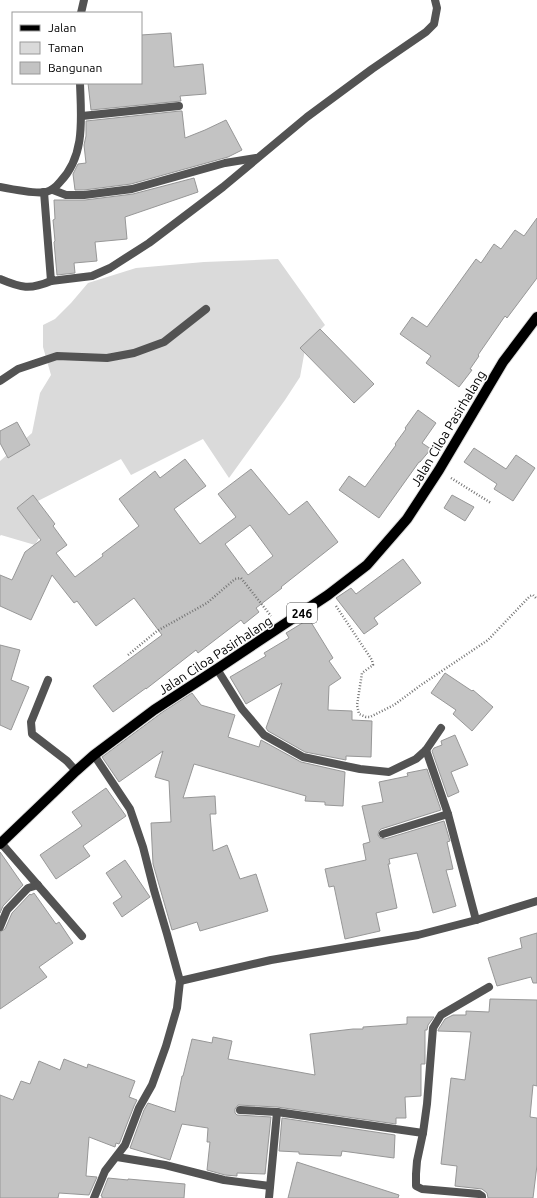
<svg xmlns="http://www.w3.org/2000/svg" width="537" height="1198" viewBox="0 0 537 1198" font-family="Ubuntu,sans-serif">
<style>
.green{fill:#dadada}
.building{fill:#c3c3c3;stroke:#979797;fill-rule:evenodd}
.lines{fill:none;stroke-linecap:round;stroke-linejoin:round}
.primary-casing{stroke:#dbdbdb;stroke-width:12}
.path{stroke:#757575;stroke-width:2.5;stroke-dasharray:1 2;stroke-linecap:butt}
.street{stroke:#535353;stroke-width:8}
.primary{stroke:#000;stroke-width:10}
.labels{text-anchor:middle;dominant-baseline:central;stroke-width:3;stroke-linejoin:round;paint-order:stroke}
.shield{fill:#fff;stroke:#4c4c4c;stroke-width:1}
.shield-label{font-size:12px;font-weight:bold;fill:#000}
.street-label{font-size:13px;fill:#000;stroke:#fff}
</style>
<rect width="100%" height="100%" fill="#fff"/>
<path class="green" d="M278,259L325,325L306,344L300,377L285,400L229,478L203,439L131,475L121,459L24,508L39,538L35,545L1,535L0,536V461L32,433L40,393L51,375L43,347V325L55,319L71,303L88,283L136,268L204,262Z"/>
<g class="building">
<path d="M171,33L174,67L203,64L206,94L180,96L181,101L91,110L88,83H141V35Z"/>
<path d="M180,111H182L185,138L205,130L226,120L242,150L228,157L131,184L84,190H75L73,174L78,164L86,163L84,145L86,136V121Z"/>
<path d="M194,178L198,192L125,217L127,239L95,242L97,261L74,263L75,273L57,275L54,242L55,241L53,220L55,219L54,200H85L133,194Z"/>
<path d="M537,218V278L507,318L505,316L478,355L479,356L470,369L472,370L459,387L426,363L431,356L400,334L412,317L427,327L476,259L481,263L494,244L501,249L515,230L524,236Z"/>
<path d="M320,329L374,384L354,403L300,348Z"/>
<path d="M418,410L436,423L422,443L431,449L420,462H419L379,518L339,490L349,476L365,487L396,445L395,444L406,429L405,428Z"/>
<path d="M17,422L30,445L8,458L0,443V431Z"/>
<path d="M474,448L506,469L516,455L535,468L513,501L494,489L497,484L464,462Z"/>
<path d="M185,459L206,486L174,509L200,544L236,517L218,494L251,469L289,515L307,501L338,542L281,587L282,588L256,608L259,612L244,624L241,620L198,653L196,650L146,689V688L113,712L93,686L162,635L134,598L96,626L77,601L74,603L52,575L31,620L0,606V575L12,580L25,552L41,540L17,508L33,495L55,524L53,526L67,545L56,553L75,577L103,556L102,554L139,526L119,499L155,471L160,478ZM250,525L273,556L248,575L225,544Z"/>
<path d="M452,495L474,507L465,521L444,508Z"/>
<path d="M403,559L421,583L374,618L378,624L364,634L336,598L351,588L356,594Z"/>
<path d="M309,619L333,658L329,661L341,678L329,686L328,710L352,711V720L372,721L371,757L346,756V760L305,752L268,731L266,728L282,683L246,704L230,677L266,656L264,653L289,638L286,633Z"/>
<path d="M0,645L20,650L11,680L29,687L11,730L0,725Z"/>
<path d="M445,673L472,691L473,690L493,707L472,731L453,714L456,710L431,693Z"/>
<path d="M192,693L201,705L235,715L228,737L259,747L261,740L301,762L345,772L343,806L325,805V802L305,801L306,796L194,764L183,798L215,796L216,814H210L213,851L227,845L240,879L256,874L268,911L200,931L197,922L172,930L153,864L151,823L171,822L169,781L155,777L163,751L119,782L102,757L164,711Z"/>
<path d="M455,735L468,765L451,772L459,792L448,797L432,751L434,748L442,745L441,741Z"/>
<path d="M427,769L441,810L381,829L379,831L378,835L380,838L385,839L444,821L450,841L447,842L453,869L446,870L456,906L433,913L417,853L389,859L390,864H388L397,908L376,913L380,931L345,939L334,886L329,887L325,869L366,860L363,844L370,842L362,806L383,802L379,782L408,776L407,773Z"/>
<path d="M106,788L126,816L83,846L90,856L56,879L40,855L82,826L72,812Z"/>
<path d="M0,852L23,885L3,906L0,913Z"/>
<path d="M125,860L150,897L122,917L113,903L122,897L106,873Z"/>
<path d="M34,893L56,924L59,922L73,943L39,967L47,977L0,1009V932L5,929L12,913L30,894L31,895Z"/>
<path d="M537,933V983H533L531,977L497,986L488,958L522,948L520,938Z"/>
<path d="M490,999L537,1000V1086L533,1085L530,1117L537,1118V1165L533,1198H488L487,1193L482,1189L455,1186L457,1166L441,1164L451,1078L465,1080L471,1032L438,1031V1030L445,1019L453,1015H466V1011L489,1012Z"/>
<path d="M407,1017H434L428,1025L427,1030H425V1064H421V1096L405,1097L406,1118H396V1124L277,1107L238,1105L235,1109V1113L237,1115L271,1117L265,1174L237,1173V1176L225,1175L207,1170L210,1142H207L208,1128L182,1124L170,1160L130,1148L144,1110L148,1103L175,1112L182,1076H183L192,1039L212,1043L213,1037L232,1041L228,1059L315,1075L310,1034L353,1029H363V1027L407,1024Z"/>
<path d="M64,1059L87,1068L88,1064L135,1081L129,1097L137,1100L134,1106L120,1142L119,1144L116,1143L115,1147L89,1137L86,1176L97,1177L89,1195L59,1193L58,1198H0V1095L13,1100L21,1081L30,1084L39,1061L60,1070Z"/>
<path d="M282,1118L395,1135L394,1158L342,1151L341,1156L299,1154V1152L279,1151Z"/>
<path d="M297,1162L399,1195L398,1198H288Z"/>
<path d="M108,1178L128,1180V1179L185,1184L184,1198H102V1196H101Z"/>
</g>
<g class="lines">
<defs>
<path id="primary" d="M0,844L76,771L94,755L154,710L217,669L328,595L367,565L407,519L439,470L503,362L537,317"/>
</defs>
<use href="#primary" class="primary-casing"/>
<g class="path">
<path d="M451,478L491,503"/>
<path d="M336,606L372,660L373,665L362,673L357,705L359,714L366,717H370L394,705L421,685L488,640L530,596L533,595L537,599"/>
<path d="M128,655L157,631L207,603L235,579L241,578L271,616"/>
</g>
<g class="street">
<path d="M81,13L84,0"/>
<path d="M82,116L179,106"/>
<path d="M0,187C10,189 37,194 46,192C53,190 56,187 60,182C86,155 81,117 80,83"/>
<path d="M53,190L66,195H84L132,189L225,163L256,158"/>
<path d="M44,192L51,281L92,276L110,268L149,243L223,187L307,117L372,69L426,32L434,24L437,8L435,0"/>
<path d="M0,279C21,288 30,290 51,281"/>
<path d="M0,381L18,369L57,356L107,358L134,353L164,342L206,309"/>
<path d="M217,669L242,709L264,735L303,757L360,769L389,772L416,759L426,750L441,728"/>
<path d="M48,680L31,722L32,734L67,761L76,771"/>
<path d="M426,750L448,814L476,920"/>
<path d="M383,834L448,814"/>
<path d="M1,843L82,936"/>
<path d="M0,927L7,910L28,888L38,885"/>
<path d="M180,981L271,960L418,935L476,920L537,901"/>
<path d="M240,1110L277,1112L423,1133"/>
<path d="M117,1157L165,1165L224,1180L270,1186"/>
<path d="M94,1198L105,1171L125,1145L139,1108L152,1085L166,1046L177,1008L180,981L167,934L154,890L143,847L130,809L94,755"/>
<path d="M269,1198L277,1112"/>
<path d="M482,1198V1196L479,1194L422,1189L416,1186V1174L417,1161L423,1133L427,1104L433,1028L441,1015L489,987"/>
</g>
<use href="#primary" class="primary"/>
</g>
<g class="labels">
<rect class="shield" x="287" y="603" width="30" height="20" rx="3"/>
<g class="shield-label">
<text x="302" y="613">246</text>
</g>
<g class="street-label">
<text transform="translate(448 428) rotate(-59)">Jalan Ciloa Pasirhalang</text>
<text transform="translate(215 655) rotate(-33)">Jalan Ciloa Pasirhalang</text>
</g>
</g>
<rect x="12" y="12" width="130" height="72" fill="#ffffff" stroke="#999999"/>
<rect x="20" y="25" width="20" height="6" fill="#000000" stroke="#999999"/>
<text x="48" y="32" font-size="12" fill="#000000">Jalan</text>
<rect x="20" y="42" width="20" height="12" fill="#dadada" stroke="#999999"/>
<text x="48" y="52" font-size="12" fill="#000000">Taman</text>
<rect x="20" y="62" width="20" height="12" fill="#c3c3c3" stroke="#999999"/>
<text x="48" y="72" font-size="12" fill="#000000">Bangunan</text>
</svg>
